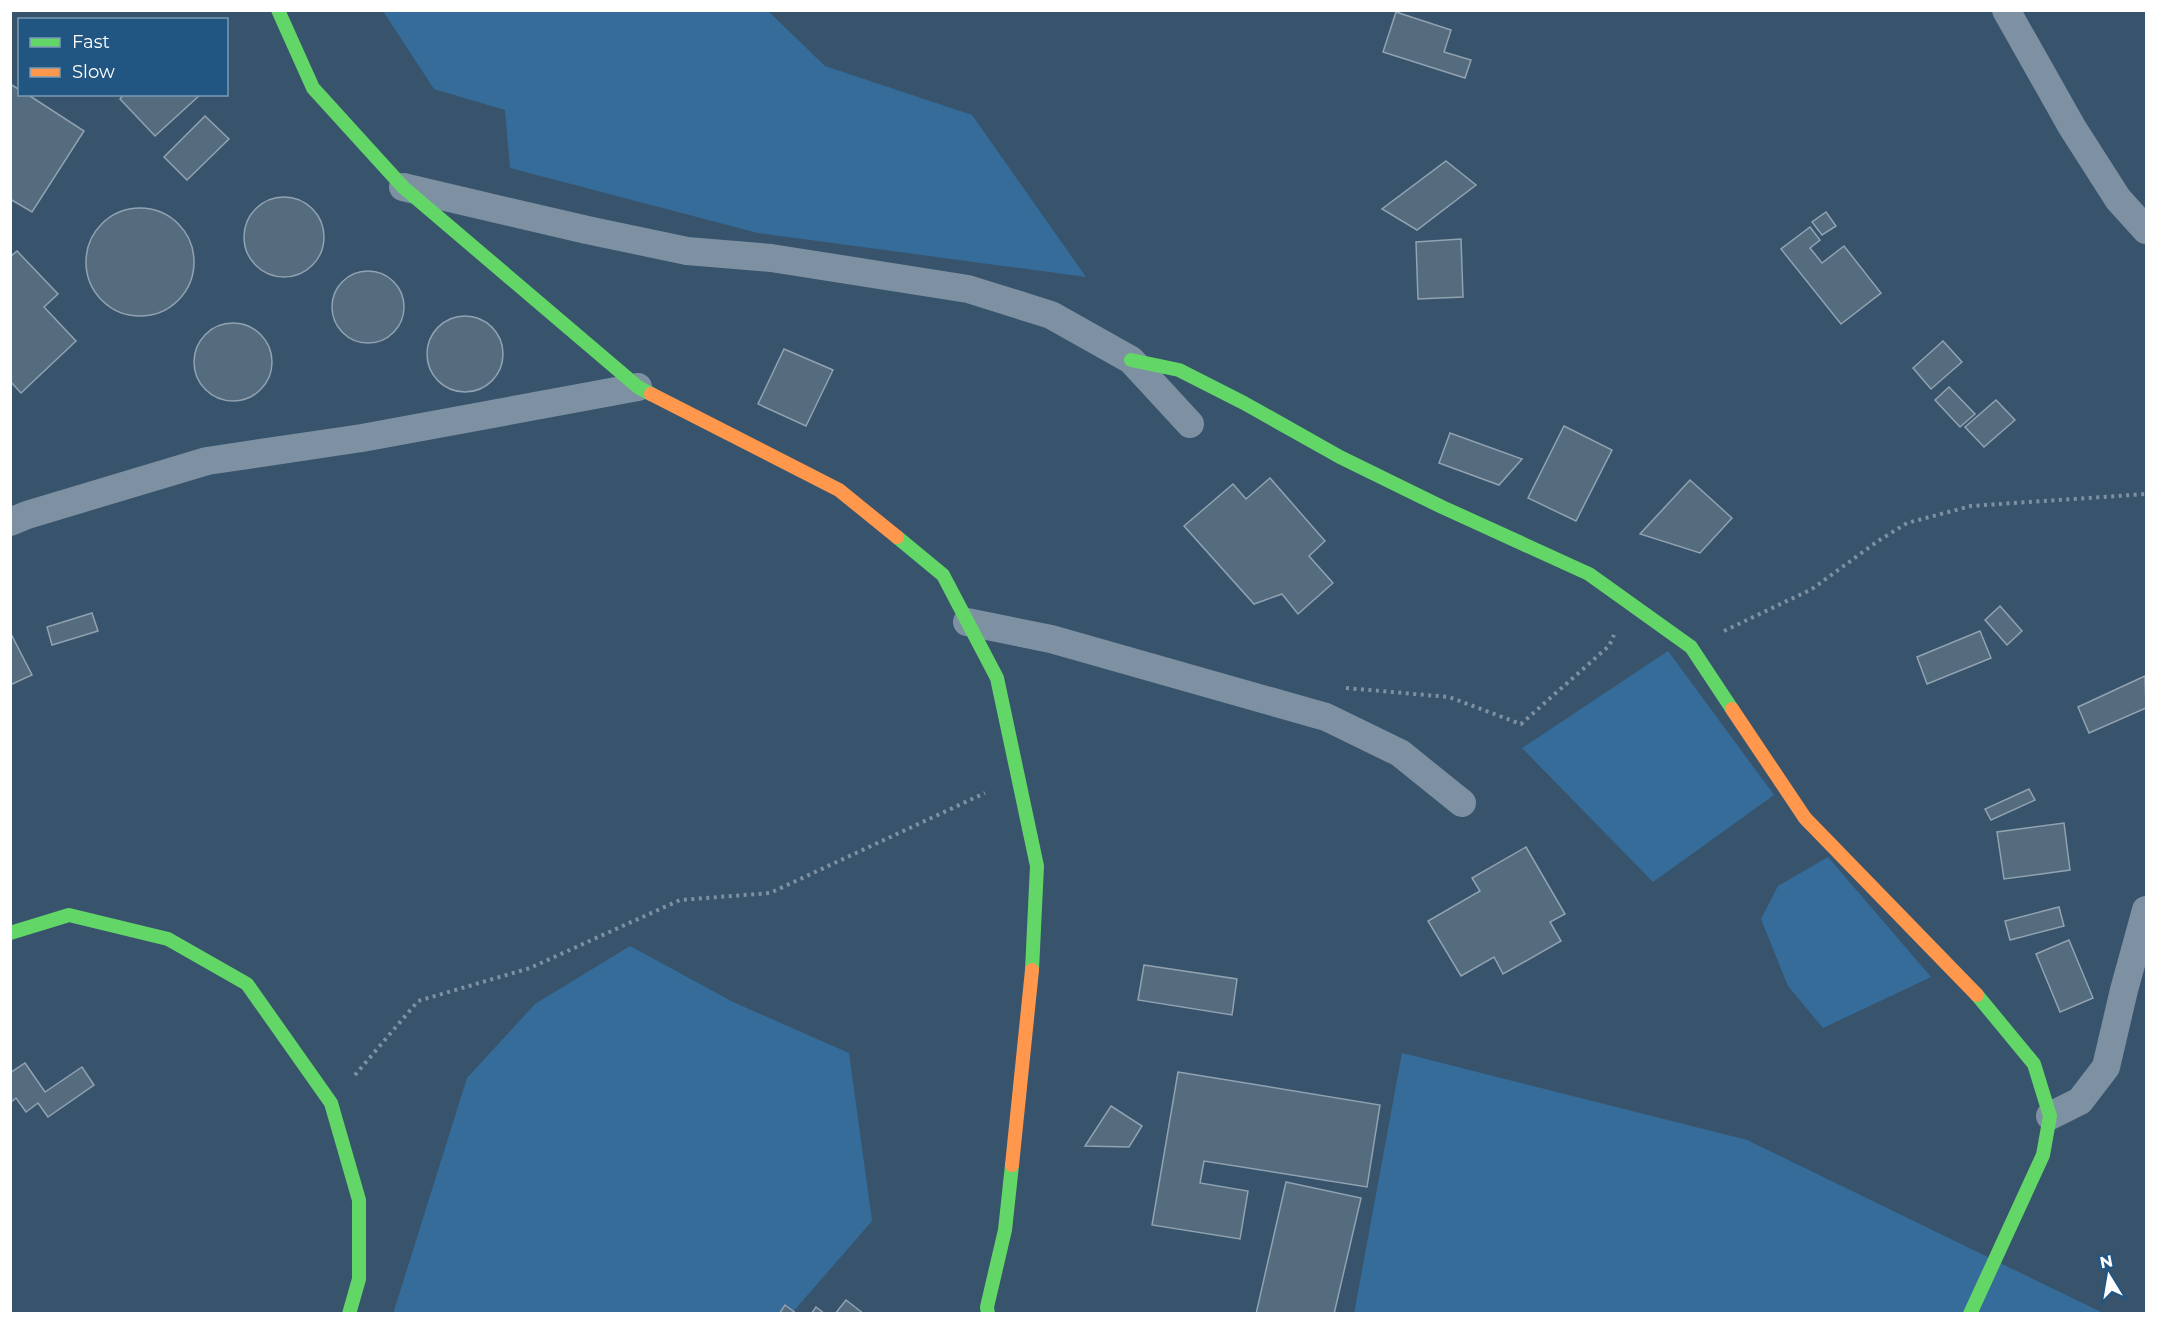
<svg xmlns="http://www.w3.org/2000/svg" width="2157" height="1324" viewBox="0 0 2157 1324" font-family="Montserrat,sans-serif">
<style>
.green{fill:#366c99}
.building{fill:#556c7f;stroke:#91a2b1;stroke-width:1.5}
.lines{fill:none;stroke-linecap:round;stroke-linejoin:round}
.path{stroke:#7e91a2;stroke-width:4;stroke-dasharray:3 4.5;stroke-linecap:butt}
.street{stroke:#7e91a2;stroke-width:28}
.fast{stroke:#63d668;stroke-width:14}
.slow{stroke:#ff974d;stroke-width:14}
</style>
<rect width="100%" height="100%" fill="#38546c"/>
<g class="green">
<path d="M383,11H768L825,66L972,115L1086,277L758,233L510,168L505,110L434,89Z"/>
<path d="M1668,651L1774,795L1653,882L1522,748Z"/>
<path d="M1828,857L1931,977L1823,1028L1788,986L1761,919L1778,886Z"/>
<path d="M630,946L733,1002L849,1053L872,1221L792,1313L393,1314L467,1078L535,1004Z"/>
<path d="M1402,1053L1747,1140L2103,1313L1354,1314Z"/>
</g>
<g class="building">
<path d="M1396,12L1451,30L1444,52L1471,60L1465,78L1383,52Z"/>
<path d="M10,84L20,90V94H27L84,131L32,212L10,199Z"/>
<path d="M124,94H201L155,136L120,99Z"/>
<path d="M205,116L229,139L187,180L164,157Z"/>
<path d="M1446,161L1476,185L1417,230L1382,209Z"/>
<circle cx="284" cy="237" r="40"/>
<circle cx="140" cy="262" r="54"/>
<path d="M1826,212L1836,226L1822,235L1812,222Z"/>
<path d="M1810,227L1820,240L1810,248L1822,263L1844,246L1881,293L1841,324L1781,249Z"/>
<path d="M1461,239L1463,297L1418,299L1416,242Z"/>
<path d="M17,251L58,294L44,307L76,341L21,393L10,381V257Z"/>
<circle cx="368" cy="307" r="36"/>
<circle cx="465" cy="354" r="38"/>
<circle cx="233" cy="362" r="39"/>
<path d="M1943,341L1962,362L1931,389L1913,368Z"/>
<path d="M784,349L833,370L806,426L758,404Z"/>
<path d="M1949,387L1975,414L1960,427L1935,400Z"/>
<path d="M1996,400L2015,420L1984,447L1965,427Z"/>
<path d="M1564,426L1612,450L1576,521L1528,498Z"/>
<path d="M1450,433L1522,459L1499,485L1439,463Z"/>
<path d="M1270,478L1325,541L1309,556L1333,583L1298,614L1282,594L1254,604L1184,526L1233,484L1246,499Z"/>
<path d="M1690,480L1732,518L1700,553L1640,534Z"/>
<path d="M2000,606L2022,631L2007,645L1985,620Z"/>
<path d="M92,613L98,631L52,645L47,627Z"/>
<path d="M1980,631L1991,658L1927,684L1917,657Z"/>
<path d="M10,632L32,675L10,685Z"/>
<path d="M2145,676L2146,708L2089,733L2078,707Z"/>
<path d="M2029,789L2035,800L1991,820L1985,809Z"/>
<path d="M2064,823L2070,870L2004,879L1997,832Z"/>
<path d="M1526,847L1565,914L1550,922L1561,941L1503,974L1494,957L1461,976L1428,921L1480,891L1472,878Z"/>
<path d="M2059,907L2064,926L2010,940L2005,921Z"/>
<path d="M2069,940L2093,998L2060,1012L2036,954Z"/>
<path d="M1144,965L1237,979L1232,1015L1138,1000Z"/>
<path d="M25,1063L45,1092L82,1067L94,1085L48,1117L38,1103L26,1112L16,1098L10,1103V1073Z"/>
<path d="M1178,1072L1380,1105L1367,1187L1204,1161L1200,1183L1248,1191L1240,1239L1152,1225Z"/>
<path d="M1111,1106L1142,1126L1129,1147L1085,1146Z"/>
<path d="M1286,1182L1361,1198L1334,1314H1256Z"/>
<path d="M846,1300L864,1314H835Z"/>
<path d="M785,1305L797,1314H779Z"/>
<path d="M816,1307L825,1314H811Z"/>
</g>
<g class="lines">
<g class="path">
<path d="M1724,631L1812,589L1878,541L1907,523L1971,506L2146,494"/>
<path d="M1346,688L1449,697L1521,724L1609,646L1614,635"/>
<path d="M355,1075L418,1001L530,968L680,900L770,893L985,793"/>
</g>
<g class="street">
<path d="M2006,10L2072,127L2118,199L2146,230"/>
<path d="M403,187L587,230L687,251L771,258L968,289L1051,315L1131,360L1190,424"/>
<path d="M10,522L27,515L207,461L362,438L638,387"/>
<path d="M967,622L1051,639L1326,717L1400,753L1462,803"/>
<path d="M2050,1116L2080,1101L2106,1067L2124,990L2146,910"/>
</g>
<g class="fast">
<path d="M278,10L313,88L403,187L638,387L651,394"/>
<path d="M1131,360L1179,370L1244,403L1340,457L1442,507L1589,574L1691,647L1732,709"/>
<path d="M897,537L943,575L997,678L1037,866L1032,970"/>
<path d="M10,933L69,915L168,939L247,984L331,1103L359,1200V1279L349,1314"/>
<path d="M988,1314L987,1307L1005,1230L1012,1165"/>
<path d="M1970,1314L2043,1155L2050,1116L2034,1064L1977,995"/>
</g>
<g class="slow">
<path d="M651,394L839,490L897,537"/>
<path d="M1732,709L1805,818L1977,995"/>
<path d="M1012,1165L1032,970"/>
</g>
</g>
<rect width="2157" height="1324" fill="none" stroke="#ffffff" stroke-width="24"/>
<rect x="18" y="18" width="210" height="78" fill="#225682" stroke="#7a9ab4" stroke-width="1.5"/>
<rect x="30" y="38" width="30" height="9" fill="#63d668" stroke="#7a9ab4" stroke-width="1.5"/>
<text x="72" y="48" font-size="18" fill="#ffffff">Fast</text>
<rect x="30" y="68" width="30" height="9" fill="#ff974d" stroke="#7a9ab4" stroke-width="1.5"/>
<text x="72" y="78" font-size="18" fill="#ffffff">Slow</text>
<g transform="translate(2109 1276) rotate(349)" stroke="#225682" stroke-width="4.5" paint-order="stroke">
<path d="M0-4.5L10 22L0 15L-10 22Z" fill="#ffffff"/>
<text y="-9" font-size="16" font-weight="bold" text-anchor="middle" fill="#ffffff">N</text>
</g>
</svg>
